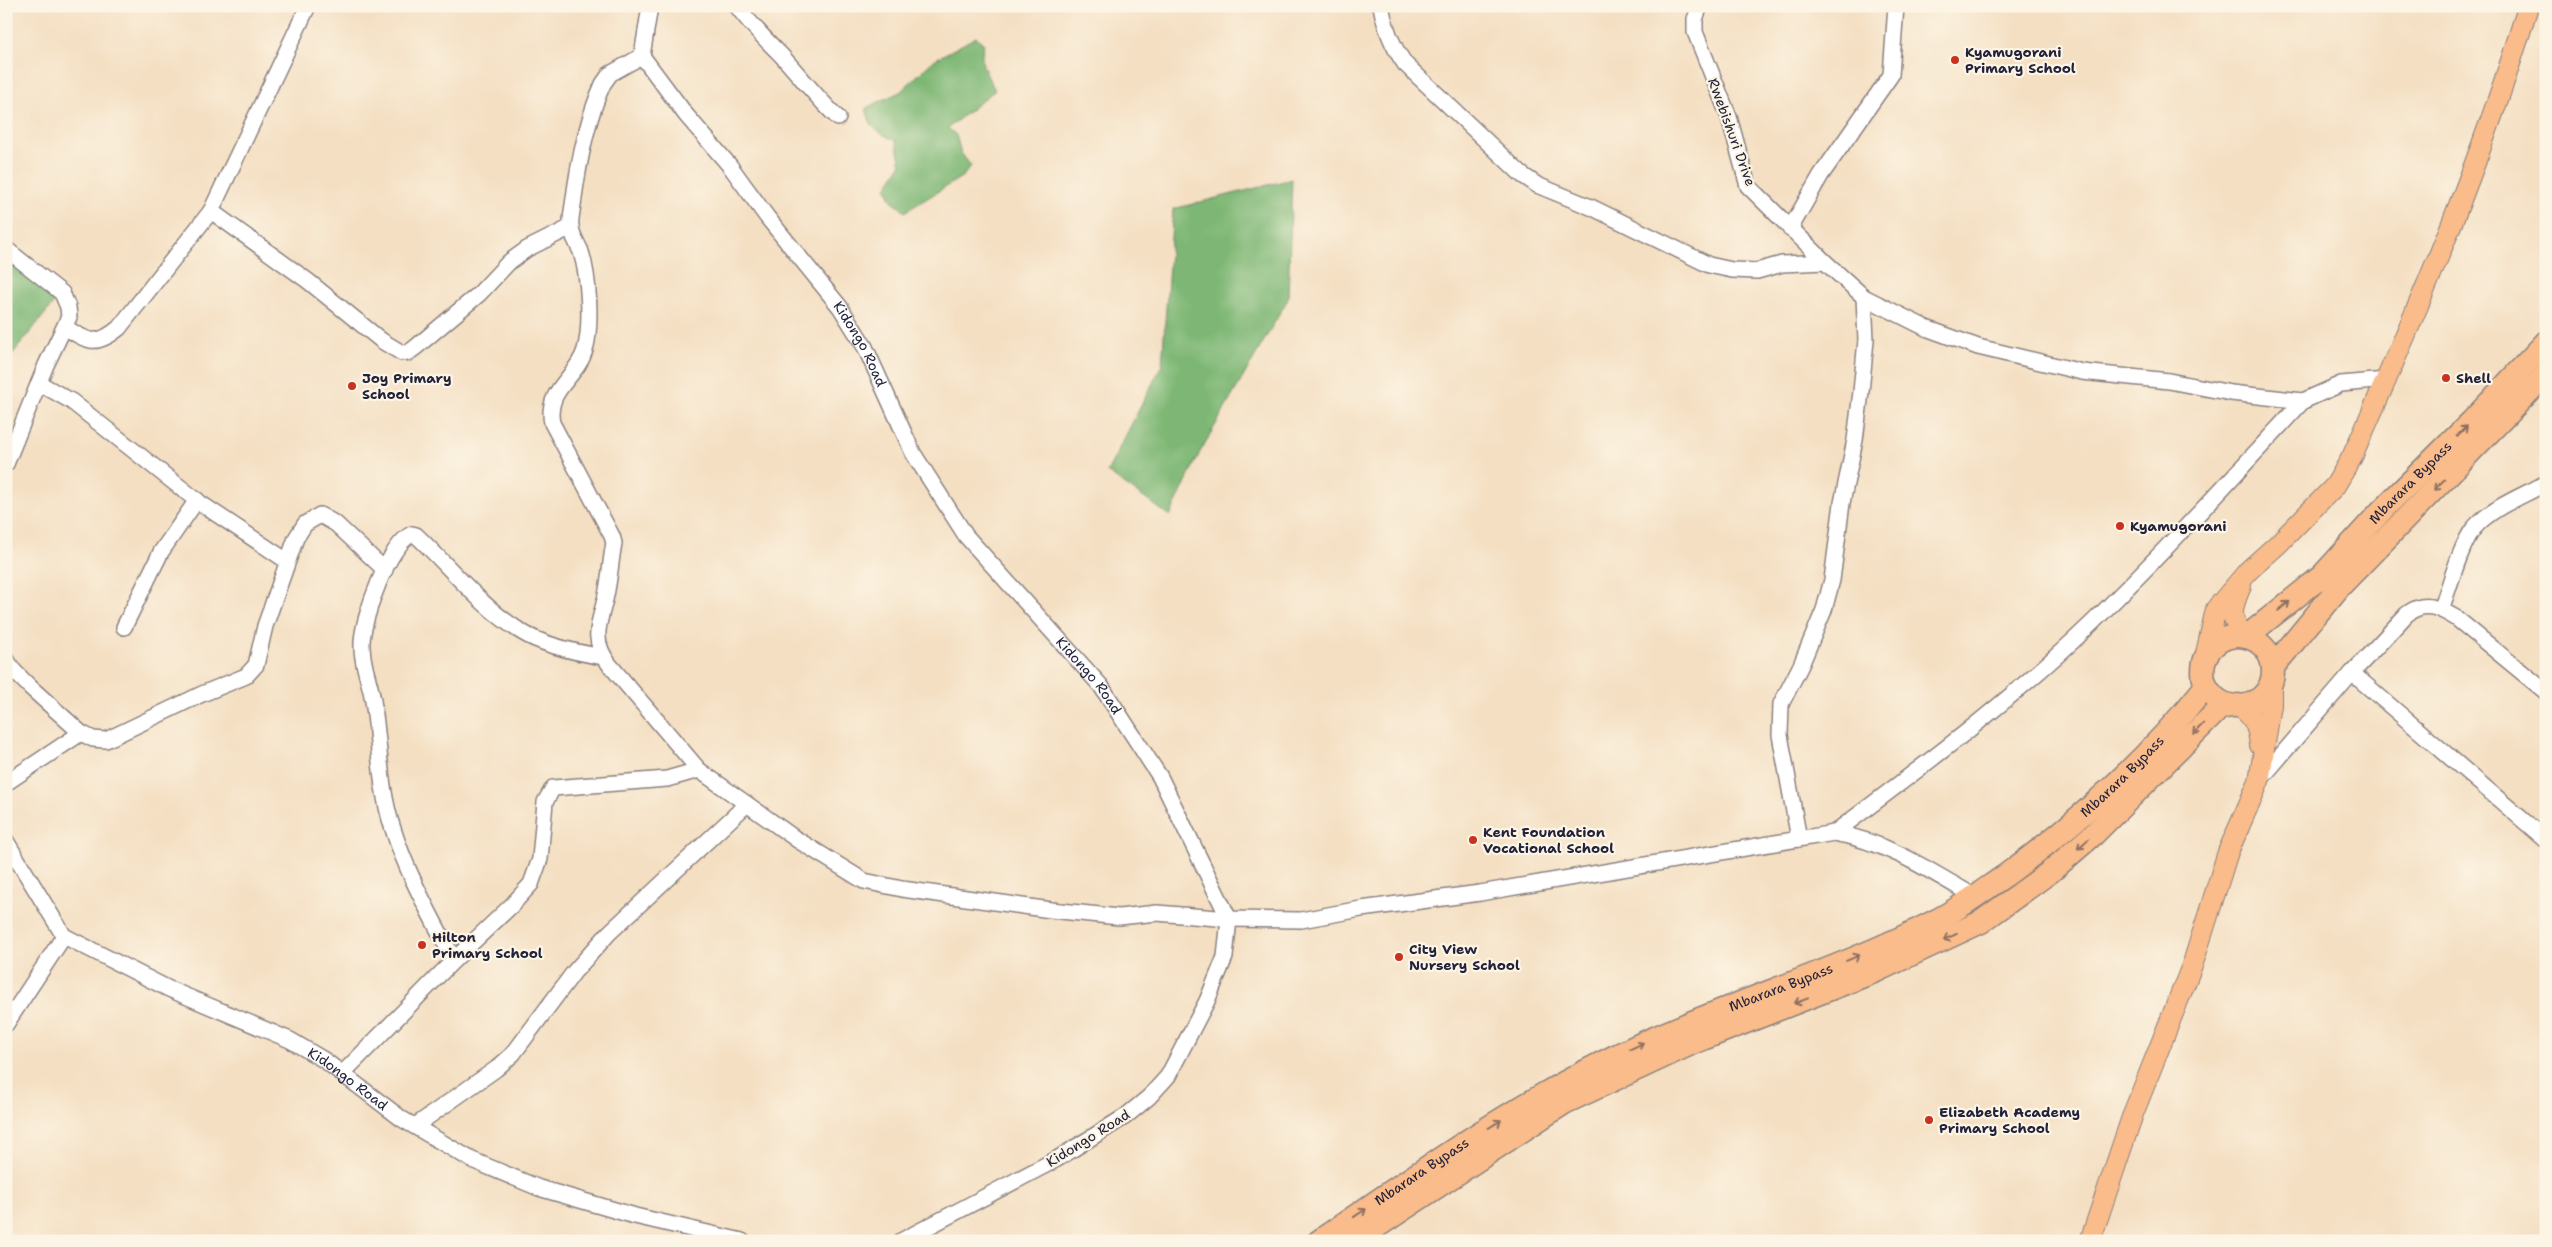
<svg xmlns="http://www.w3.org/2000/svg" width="2552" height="1247" viewBox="0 0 2552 1247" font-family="'Shantell Sans',sans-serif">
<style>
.forest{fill:#7eb774;stroke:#506c58}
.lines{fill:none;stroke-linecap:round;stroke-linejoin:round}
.minor-casing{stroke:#8b807e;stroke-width:18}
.major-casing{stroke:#8b807e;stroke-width:22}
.highway-casing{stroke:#8b807e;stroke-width:25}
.minor{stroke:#fff;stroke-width:15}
.major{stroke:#f9bc8a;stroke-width:20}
.highway{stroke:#f9bc8a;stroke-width:22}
.oneway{stroke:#8e6f62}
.poi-dot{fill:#c8321e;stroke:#fcf5e5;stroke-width:2}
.labels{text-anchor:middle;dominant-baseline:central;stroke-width:4.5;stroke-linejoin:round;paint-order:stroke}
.poi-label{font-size:14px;font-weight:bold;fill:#22223b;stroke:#fcf5e5;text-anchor:start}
.street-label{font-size:14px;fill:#22223b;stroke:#fcf5e5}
</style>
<rect width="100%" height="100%" fill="#fcf5e5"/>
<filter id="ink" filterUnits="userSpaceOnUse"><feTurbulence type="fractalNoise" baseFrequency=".02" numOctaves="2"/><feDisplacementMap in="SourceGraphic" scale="10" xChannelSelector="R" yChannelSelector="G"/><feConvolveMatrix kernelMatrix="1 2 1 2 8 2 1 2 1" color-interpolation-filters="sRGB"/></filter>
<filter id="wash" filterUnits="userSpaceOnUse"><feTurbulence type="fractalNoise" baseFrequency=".0096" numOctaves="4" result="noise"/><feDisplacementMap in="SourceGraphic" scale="20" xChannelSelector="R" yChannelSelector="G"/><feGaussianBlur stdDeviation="1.12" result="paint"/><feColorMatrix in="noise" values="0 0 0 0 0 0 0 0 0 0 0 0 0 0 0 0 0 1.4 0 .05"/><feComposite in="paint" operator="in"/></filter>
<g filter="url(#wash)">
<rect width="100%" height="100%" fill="#f4dfc2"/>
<g class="forest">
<path d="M976,37L984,44C978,64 986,72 995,90L948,128L956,135L961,153L971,166L963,176L905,212L893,202L886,188L901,165L896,141C876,131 871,130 866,108L900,92L934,60Z"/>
<path d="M1292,179L1288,299L1200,452L1170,516L1107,472L1162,365L1173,209Z"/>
<path d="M6,255L61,294L6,362Z"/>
</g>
</g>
<g filter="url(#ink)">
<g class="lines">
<defs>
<g id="minor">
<path d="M737,6C750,24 765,39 781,55C800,76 817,98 838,118"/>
<path d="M1381,6C1385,28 1392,46 1405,64L1521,174L1537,185L1593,208L1709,265L1732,270L1757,271L1782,264L1825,262L1864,297L1926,328L1978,347L2082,372L2169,381L2231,393L2303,401L2341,384L2386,380"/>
<path d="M1700,6L1695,19V32L1729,117L1748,186L1825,262"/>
<path d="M642,56L610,74L603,84C587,119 578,166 573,205C572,212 570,221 571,227C572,236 578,244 581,252C589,277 592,325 585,350C577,378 545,389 552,423L612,536L614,543C611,559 610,575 607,590C602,620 588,636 609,664L699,770L796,839L864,881L902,889L1051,910L1119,917L1157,913L1229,919L1301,920L1361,909L1480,893L1834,833C1885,841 1931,871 1975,897"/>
<path id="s1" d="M642,56L686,115L730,166L767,217L840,307L865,347L913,453L966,536L1101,686L1160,777L1229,919L1225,957L1207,1001L1168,1076L1149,1097L1126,1116L1057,1159L901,1241"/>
<path d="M642,56L650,6"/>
<path d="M211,211L308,281L382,341L402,353H408L416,347L479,294L509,262L527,249L571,227"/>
<path d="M1790,229L1821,175L1891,75L1896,6"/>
<path d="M6,249L62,293L68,307L69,317L46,365L6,464"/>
<path d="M65,327C88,342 96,347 119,328L211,211L308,6"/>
<path d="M39,383L71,401L200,503L287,561"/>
<path d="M2441,610C2449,588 2461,544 2474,528C2492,507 2523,496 2546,483"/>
<path d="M124,627L161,552L197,500"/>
<path d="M6,659L14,671L30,687L81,733L93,739L106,740L202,694L246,676L256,665L265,626L296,538L305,524L320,515L336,524L385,570"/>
<path d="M2352,673L2407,614C2425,600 2439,608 2456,618L2546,692"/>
<path d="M2259,781L2352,673L2546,840"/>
<path d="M6,783L81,733"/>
<path d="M1834,833C1922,767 2012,700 2092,623C2165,551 2234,476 2303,401"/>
<path d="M1799,839L1780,735L1781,704L1801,665L1824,610L1832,580L1842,503L1855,440L1861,392L1866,340L1864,297"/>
<path id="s2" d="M6,841L64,936L169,989L290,1040L324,1060L402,1119L472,1160L539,1188L635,1216L742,1241"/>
<path d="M454,960L511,906L531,884L540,859L545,802L553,788L667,779L699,770"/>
<path d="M6,1024L64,936"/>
<path d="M342,1074L454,960C432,918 407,874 393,829C379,788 380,743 373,701C370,681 361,663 362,642C363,617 389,544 412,534L416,535C450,567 480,606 520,631C542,645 579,653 604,657"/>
<path d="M415,1126L496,1069L513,1054L574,972L609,933L747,804"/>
</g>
<g id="major">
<path d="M2241,586C2231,609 2228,618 2246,637"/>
<path d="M2205,658L2216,609L2248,571L2278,544L2335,486L2352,457C2418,309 2482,161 2528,6"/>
<path d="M2238,705C2254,717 2258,726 2260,745"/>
<path d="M2090,1241L2133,1114L2193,963L2228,852L2259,781L2271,705V681"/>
</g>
<g id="highway">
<circle cx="2238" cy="671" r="35"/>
<path id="s3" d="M2246,637L2322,576L2383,509L2471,422L2546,342"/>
<path d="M2273,667L2340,586L2546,374"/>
<path id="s4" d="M1319,1241C1423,1170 1526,1096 1641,1044C1739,999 1844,969 1939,919C1963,906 1984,890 2006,875C2080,821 2149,757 2206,686"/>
<path d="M1355,1241L1564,1103L1695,1042L1876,971L1981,922L2050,872L2094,834L2220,708L2238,705"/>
</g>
</defs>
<use href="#minor" class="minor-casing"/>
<use href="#major" class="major-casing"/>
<use href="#highway" class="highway-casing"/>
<use href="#minor" class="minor"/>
<use href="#major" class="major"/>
<use href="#highway" class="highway"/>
</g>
<defs><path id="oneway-shaft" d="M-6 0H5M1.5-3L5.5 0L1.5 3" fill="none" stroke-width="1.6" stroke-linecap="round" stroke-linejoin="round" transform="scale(1.25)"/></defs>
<g class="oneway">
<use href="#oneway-shaft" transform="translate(2462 431) rotate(-45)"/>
<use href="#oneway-shaft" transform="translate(2439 485) rotate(134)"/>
<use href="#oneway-shaft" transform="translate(2284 606) rotate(-39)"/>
<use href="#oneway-shaft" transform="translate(2198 729) rotate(134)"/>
<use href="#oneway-shaft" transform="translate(2083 844) rotate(139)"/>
<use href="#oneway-shaft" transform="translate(1950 937) rotate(155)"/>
<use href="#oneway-shaft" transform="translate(1853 958) rotate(-23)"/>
<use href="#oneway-shaft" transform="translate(1801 1001) rotate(159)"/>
<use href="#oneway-shaft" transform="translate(1637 1046) rotate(-25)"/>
<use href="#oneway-shaft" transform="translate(1495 1124) rotate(-32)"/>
<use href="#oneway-shaft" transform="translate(1360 1213) rotate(-34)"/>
</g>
</g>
<g class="poi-dot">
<circle cx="1955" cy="60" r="5"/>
<circle cx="2446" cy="378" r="5"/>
<circle cx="352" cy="386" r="5"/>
<circle cx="2120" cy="526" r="5"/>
<circle cx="1473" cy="840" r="5"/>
<circle cx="422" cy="945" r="5"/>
<circle cx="1399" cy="957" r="5"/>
<circle cx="1929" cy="1120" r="5"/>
</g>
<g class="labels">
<g class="poi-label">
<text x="1965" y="52">Kyamugorani<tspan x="1965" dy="16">Primary School</tspan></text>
<text x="362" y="378">Joy Primary<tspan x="362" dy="16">School</tspan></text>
<text x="2456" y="378">Shell</text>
<text x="2130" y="526">Kyamugorani</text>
<text x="1483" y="832">Kent Foundation<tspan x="1483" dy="16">Vocational School</tspan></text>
<text x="432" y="937">Hilton<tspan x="432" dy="16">Primary School</tspan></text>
<text x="1409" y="949">City View<tspan x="1409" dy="16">Nursery School</tspan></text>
<text x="1939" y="1112">Elizabeth Academy<tspan x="1939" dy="16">Primary School</tspan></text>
</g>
<g class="street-label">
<text transform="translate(1732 132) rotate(70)">Rwebishuri Drive</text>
<text stroke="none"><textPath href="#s1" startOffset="362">Kidongo Road</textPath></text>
<text stroke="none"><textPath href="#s3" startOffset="226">Mbarara Bypass</textPath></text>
<text stroke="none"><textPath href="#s1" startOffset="768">Kidongo Road</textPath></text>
<text stroke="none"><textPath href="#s4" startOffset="934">Mbarara Bypass</textPath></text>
<text stroke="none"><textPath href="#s4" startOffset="529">Mbarara Bypass</textPath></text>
<text stroke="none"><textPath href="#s2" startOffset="430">Kidongo Road</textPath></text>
<text transform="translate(1088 1138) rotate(-32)">Kidongo Road</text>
<text stroke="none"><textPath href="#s4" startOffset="124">Mbarara Bypass</textPath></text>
</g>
</g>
<rect width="2552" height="1247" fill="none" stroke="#fcf5e5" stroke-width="25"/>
</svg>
